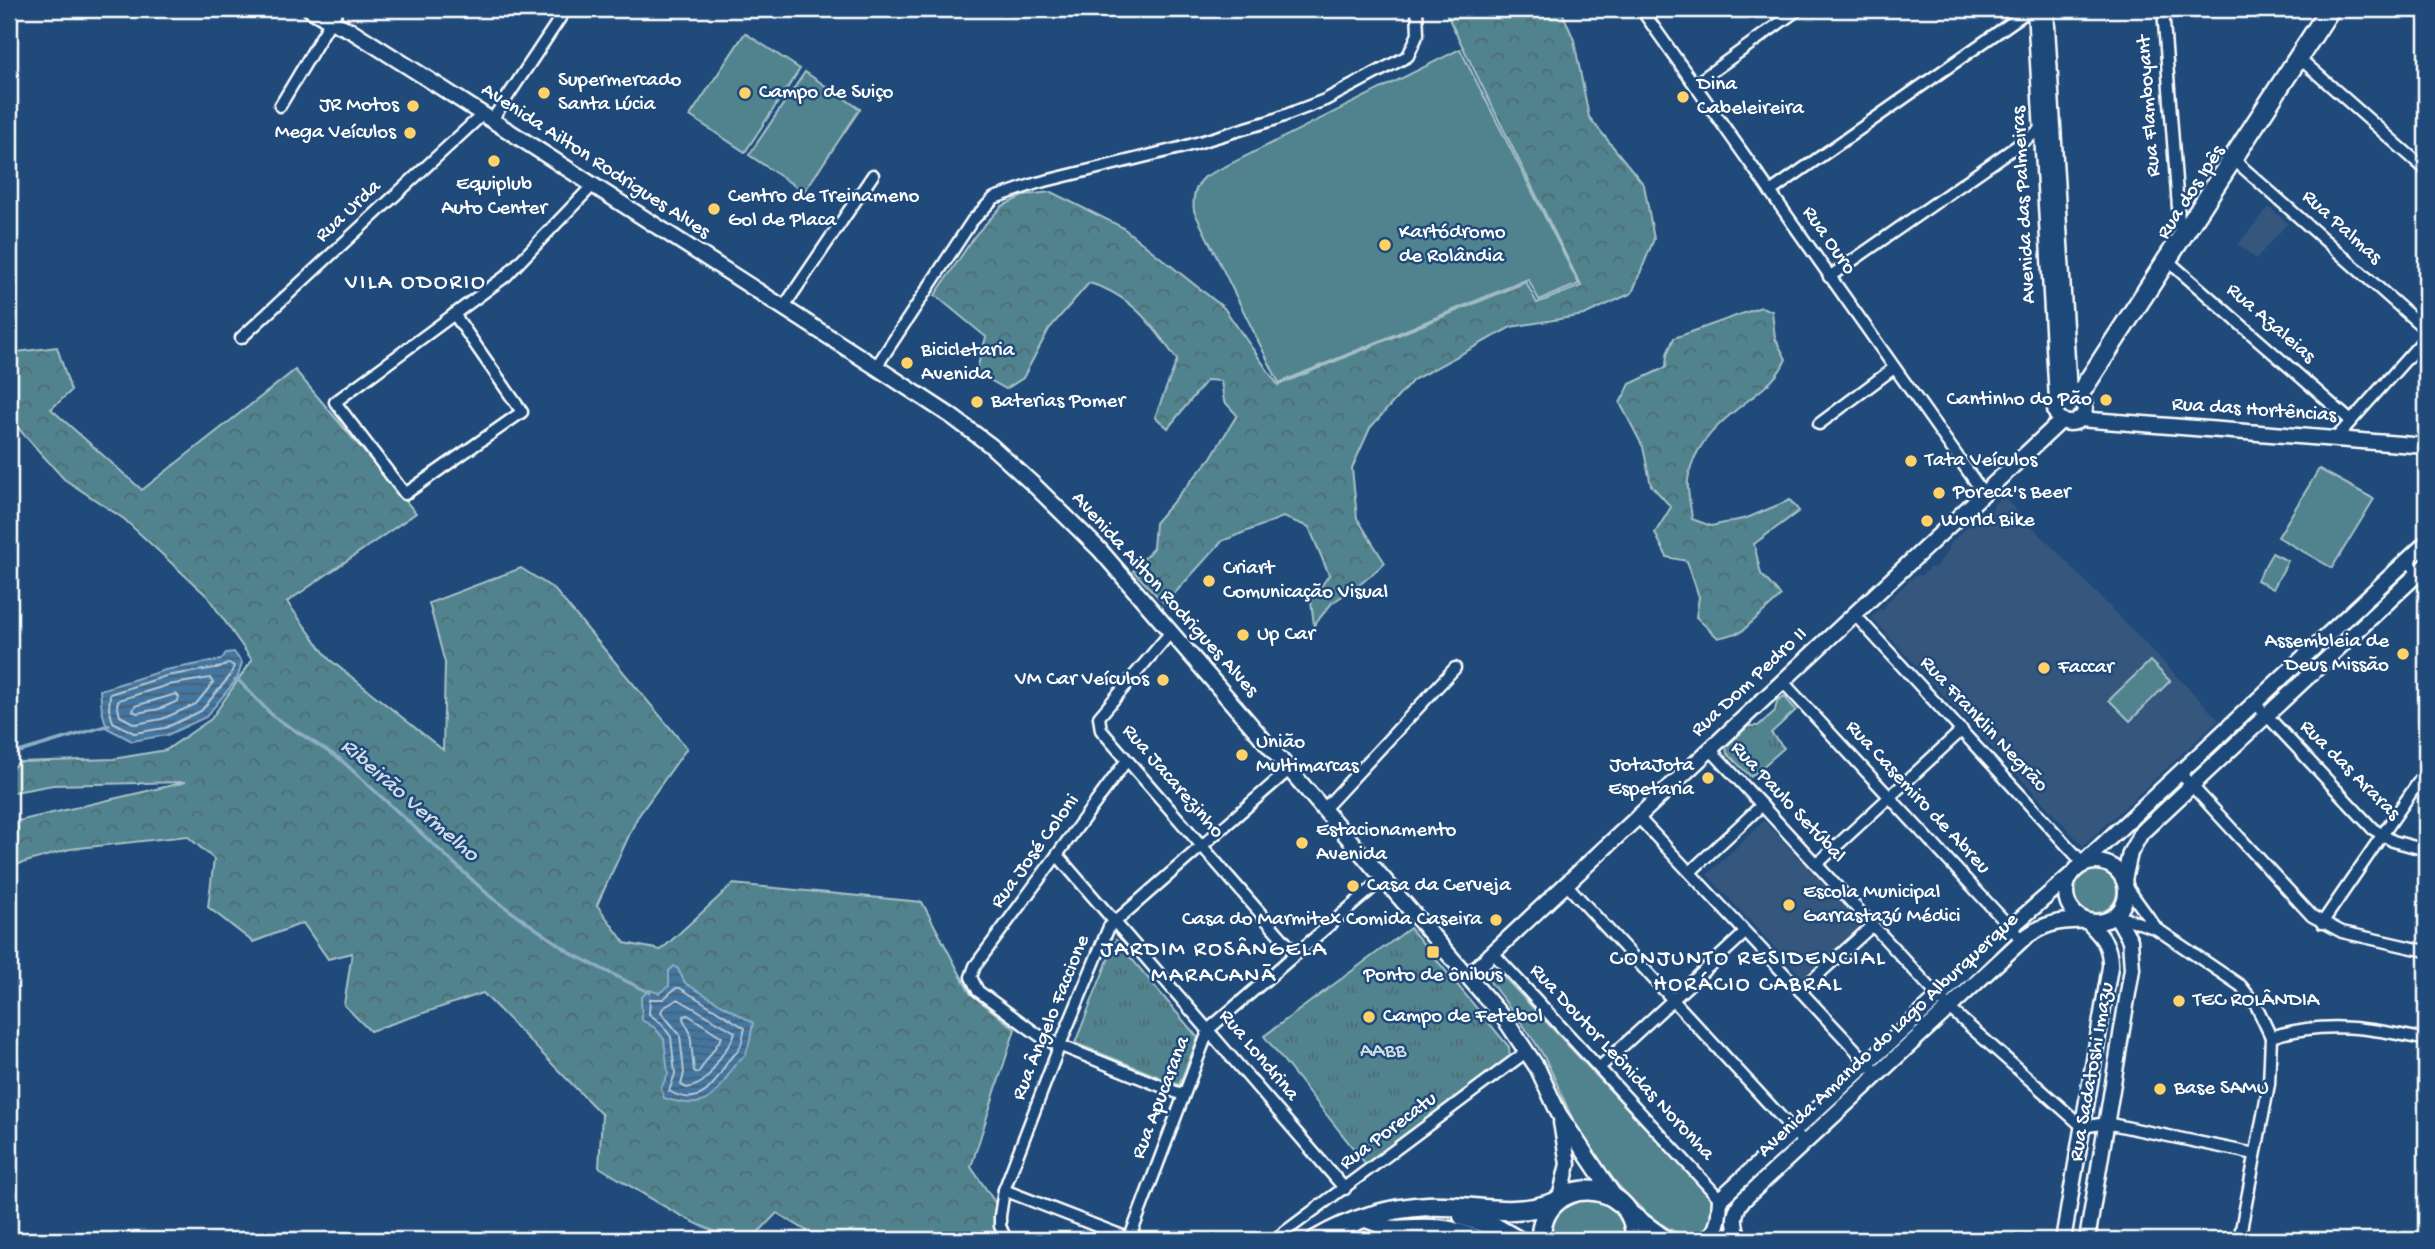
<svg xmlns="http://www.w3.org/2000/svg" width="2435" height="1249" viewBox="0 0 2435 1249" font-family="'Gochi Hand',sans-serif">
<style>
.built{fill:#34577d}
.grass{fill:#51838f;stroke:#a8c1c7;stroke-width:2}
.forest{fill:url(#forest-crowns);stroke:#a8c1c7;stroke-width:2}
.park{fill:url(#park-tufts);stroke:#a8c1c7;stroke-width:2}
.water{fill:url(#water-rules);stroke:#8eadc6;stroke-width:2}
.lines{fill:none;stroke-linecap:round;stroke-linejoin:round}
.shore{stroke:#b4c8d9;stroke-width:2}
.stream{stroke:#8eadc6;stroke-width:3.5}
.street-casing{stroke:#fff;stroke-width:15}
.secondary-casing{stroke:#fff;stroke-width:19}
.highway-casing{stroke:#fff;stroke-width:23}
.street{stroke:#1f4a7a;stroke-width:10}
.secondary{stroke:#1f4a7a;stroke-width:14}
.highway{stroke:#1f4a7a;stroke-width:18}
.poi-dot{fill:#ffd166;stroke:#1f4a7a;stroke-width:2.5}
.labels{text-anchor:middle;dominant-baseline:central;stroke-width:5;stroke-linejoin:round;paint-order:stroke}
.poi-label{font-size:21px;fill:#fff;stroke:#1f4a7a;text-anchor:start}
.street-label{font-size:21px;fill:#fff;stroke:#1f4a7a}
.park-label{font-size:21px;fill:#d4e0e3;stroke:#1f4a7a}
.neighbourhood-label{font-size:23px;letter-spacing:2px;fill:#fff;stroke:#1f4a7a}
.water-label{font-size:23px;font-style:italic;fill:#d0dde7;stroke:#1f4a7a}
</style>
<defs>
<pattern id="forest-crowns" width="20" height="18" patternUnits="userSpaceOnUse" patternTransform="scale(1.75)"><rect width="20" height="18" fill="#51838f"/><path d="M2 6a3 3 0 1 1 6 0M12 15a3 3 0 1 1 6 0" fill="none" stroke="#4f6a71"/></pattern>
<pattern id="park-tufts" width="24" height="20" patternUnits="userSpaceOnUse" patternTransform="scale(1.75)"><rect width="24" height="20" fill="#51838f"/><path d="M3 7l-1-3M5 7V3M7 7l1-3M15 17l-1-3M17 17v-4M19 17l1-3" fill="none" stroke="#4f6a71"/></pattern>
<pattern id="water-rules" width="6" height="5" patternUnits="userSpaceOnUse" patternTransform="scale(1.75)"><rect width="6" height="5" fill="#4376a0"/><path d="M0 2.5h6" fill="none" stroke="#485f72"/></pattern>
</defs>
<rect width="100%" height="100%" fill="#1f4a7a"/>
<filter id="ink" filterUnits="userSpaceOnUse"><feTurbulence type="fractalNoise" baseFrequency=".0143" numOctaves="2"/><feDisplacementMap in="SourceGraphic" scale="14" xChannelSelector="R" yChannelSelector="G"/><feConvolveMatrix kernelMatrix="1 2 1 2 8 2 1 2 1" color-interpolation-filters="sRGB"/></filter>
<g filter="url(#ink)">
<g class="built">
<path d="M2269,207L2288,223L2256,259L2238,244Z"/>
<path d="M2003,496L2219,720L2083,846L1871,617L1880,608L1882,610L1885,608L1888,601L1914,576L1922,575L1930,567L1934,568L1949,550L1950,543L1983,513L1987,514L1993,508V505Z"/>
<path d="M1764,821L1862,925L1804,979L1707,875Z"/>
</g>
<g class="grass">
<path d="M745,33L800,69L745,152L690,116Z"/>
<path d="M1460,49L1579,284L1539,300L1528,279L1279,383L1194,211C1192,197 1195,185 1206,176Z"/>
<path d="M805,72L860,109L804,192L749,155Z"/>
<path d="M2319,469L2374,499L2332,568L2278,537Z"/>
<path d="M2272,553L2288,561L2273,589L2257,580Z"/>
<path d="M2150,661L2170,681L2130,721L2109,700Z"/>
<circle cx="2095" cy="891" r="22"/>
<path d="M1495,970L1504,977L1712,1199C1714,1211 1713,1226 1702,1233C1665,1249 1598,1165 1582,1138C1567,1111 1558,1082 1543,1055C1528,1029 1508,1006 1490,982L1488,977L1490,972Z"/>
<path d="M1586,1197C1615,1204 1622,1211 1628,1240H1548C1552,1211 1559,1206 1586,1197Z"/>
</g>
<g class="forest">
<path d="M1444,9H1561L1574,40L1589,117L1644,185L1654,239L1632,293L1584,315L1511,327L1413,380L1370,428L1352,468L1357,518L1385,563L1363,582L1332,603L1314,625L1311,601L1329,575L1309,527L1283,517L1222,541L1165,604L1133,571L1153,548L1155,523L1210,459L1237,415L1224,401L1221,381L1207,380L1168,428L1155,417L1177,360C1153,326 1132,295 1089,283L1049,329L1023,378L1006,389L976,372L986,337L935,295L976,234L1002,206L1025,195L1051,192L1122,227L1224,308L1278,385L1526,282L1537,303L1581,286Z"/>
<path d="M1761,307L1772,311L1775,338L1786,359C1777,379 1767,385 1750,399C1722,420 1693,444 1688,480C1687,492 1691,507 1692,519L1711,526L1747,518L1790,500L1799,511L1754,544L1761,574L1781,596L1741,632L1718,638L1696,617L1699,597L1687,561L1667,557L1655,533L1671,507L1651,485L1643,447L1620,403L1630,384L1666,367L1667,354L1674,338Z"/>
<path d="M57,347L71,391L51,409L142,490L295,370L416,513L287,602L329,659L443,750L445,663L429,603L521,568L554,589L687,748L637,818L597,905L625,943L661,950L733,884L922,902L970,993L1015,1029L971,1167L1001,1211L1013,1240H822L777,1213L751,1240C710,1240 637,1189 599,1167L602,1115L483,993L370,1031L344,1005L352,953L328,959L303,923L253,942L208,907L214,859L187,836L70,849L9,867V823L186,782L53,785L9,793V771L19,762L113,759L166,750L211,719L252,660L207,596L124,519L64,479L9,418V353Z"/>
</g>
<g class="park">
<path d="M1784,696L1796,710L1771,733L1784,748L1751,777L1727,753L1726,747L1748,726H1758L1775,711L1777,701Z"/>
<path d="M1410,928L1509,1047L1510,1057L1503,1064L1369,1168L1264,1036Z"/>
<path d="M1116,940L1198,1038L1179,1085L1075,1043Z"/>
</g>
<g class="water">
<path d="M234,652L242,663L237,679L206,717L167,735L132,741L107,728L102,711L100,690L165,670L221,660L226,653Z"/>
<path d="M674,966L678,969L685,983L753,1023C751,1032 750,1047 745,1055C742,1059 737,1061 734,1066C713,1100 706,1111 664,1098L661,1088L668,1074L664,1039L655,1028L642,1020L641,998L649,990L659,993L669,986V971Z"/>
</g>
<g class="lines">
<g class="shore">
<path d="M229,663L234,666L230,676L201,711L165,728L134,733L113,722L109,709L110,694L166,676L222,667Z"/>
<path d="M210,678L213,683L196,704L162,719L135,724L120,716L117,704L119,700L168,685Z"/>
<path d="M176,694L179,697L178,701L159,709L137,713L133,711L135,706Z"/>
<path d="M676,988H680L745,1028C743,1034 743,1043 739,1049C737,1054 731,1056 728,1061C714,1084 701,1110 669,1091L675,1074L671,1037L661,1023L649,1014L650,999H663Z"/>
<path d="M678,999L735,1032C732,1043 728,1046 722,1055C711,1071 708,1084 687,1088L681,1085L684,1073L680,1035L661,1012L663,1008Z"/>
<path d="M688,1015L722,1037L698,1073L694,1071L690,1032L683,1019L684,1016Z"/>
</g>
<g class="stream">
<path d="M235,680L237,679L274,717L340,759L492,898L574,955L650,993"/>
<path d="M9,755L109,725"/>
</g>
<defs>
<g id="street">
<path d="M1641,9L1984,494"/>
<path d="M2163,9L2180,234"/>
<path d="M2298,57L2426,170"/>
<path d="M1695,84L1799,9"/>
<path d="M280,106L338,9"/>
<path d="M492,120L566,9"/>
<path d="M2232,158L2426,330"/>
<path d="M1770,192L2031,9"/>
<path d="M2167,260L2351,421"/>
<path d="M1829,277L2044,127"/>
<path d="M783,308L873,175"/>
<path d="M454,314L522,412L405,494L335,402L506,276L593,185"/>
<path d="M241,338L483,114"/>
<path d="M876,367L972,221L994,198L1037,183L1180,148L1273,120L1325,100L1408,56L1418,34L1417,9"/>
<path d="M2075,394L2325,9"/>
<path d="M2081,399L2335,9"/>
<path d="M1819,424L1894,368"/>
<path d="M2336,438L2426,337"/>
<path d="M2408,561L2426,580"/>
<path d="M1855,615L2083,863"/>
<path d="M1171,632L1099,717L1101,730L1295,953"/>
<path d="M1783,682L2022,940"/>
<path d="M2255,703L2373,829L2393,841L2426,850"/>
<path d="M1710,749L1949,1008L2083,1127L2106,1123L2255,1154"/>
<path d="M1127,760L975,966L971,977L978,991L1044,1039L1183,1095"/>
<path d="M2180,773L2312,916L2342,932L2426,951"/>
<path d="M1324,809L1455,668"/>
<path d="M1637,816L1878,1074"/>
<path d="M1057,855L1345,1189"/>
<path d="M1817,864L1962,730"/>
<path d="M1690,872L1762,805"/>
<path d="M1566,884L1804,1142"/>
<path d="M2126,886L2157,929"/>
<path d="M2116,915L2157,929L2241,986L2256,1005L2271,1037L2269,1084L2239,1240"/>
<path d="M2322,923L2426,771"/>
<path d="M1493,953L1720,1199"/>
<path d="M1800,991L1873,925"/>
<path d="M2271,1037C2324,1020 2373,1028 2426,1040"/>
<path d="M1600,1067L1745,933"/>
<path d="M1004,1190L1133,1240"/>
<path d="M1006,1240L1000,1226V1216L1004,1190L1059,1047L1109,927L1290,769"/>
<path d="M1129,1240L1209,1029L1384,878"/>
<path d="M1274,1240L1526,1052"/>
</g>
<g id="secondary">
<path d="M310,9L330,21L352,31L420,74L876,367L951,416L990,445L1036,487L1100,550L1506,1021L1538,1069L1559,1114L1616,1199"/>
<path d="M2035,9L2057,400"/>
<path d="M2046,9L2069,393"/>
<circle cx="2070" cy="408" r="15"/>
<path d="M2079,419L2426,446"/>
<circle cx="2096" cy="892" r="30"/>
<path d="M2083,863L2426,543"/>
<path d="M2124,880L2130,853L2141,833L2426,566"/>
<path d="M1468,976L2062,420"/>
<path d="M1560,1198L1568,1164L1561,1122"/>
<path d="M1627,1210L1668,1240"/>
<path d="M1362,1218C1395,1234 1401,1225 1434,1227C1451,1227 1467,1234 1483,1240"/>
<path d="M1703,1240C1720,1234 1719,1214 1720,1199L1939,997L2010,928L2071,875"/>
<path d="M1740,1240C1734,1225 1732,1216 1741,1202L2022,940C2043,923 2060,920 2087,921C2101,935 2111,945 2110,967L2063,1240"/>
<path d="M2087,1240L2132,969L2130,940L2116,915"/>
</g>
<g id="highway">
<path d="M1463,1216L1491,1225L1517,1240"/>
<path d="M1316,1240C1350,1220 1388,1208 1428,1206C1473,1204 1510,1219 1556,1202"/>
<path d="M1541,1240C1539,1173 1637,1175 1635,1240"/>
</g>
</defs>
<use href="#street" class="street-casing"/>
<use href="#secondary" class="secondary-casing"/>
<use href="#highway" class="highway-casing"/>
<use href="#street" class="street"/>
<use href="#secondary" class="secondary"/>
<use href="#highway" class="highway"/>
</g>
</g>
<g class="poi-dot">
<circle cx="544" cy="93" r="7"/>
<circle cx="745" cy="93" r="7"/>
<circle cx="1683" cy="97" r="7"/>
<circle cx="413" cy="106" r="7"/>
<circle cx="410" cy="133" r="7"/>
<circle cx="494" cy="161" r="7"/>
<circle cx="714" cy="209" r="7"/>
<circle cx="1385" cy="245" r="7"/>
<circle cx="907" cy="363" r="7"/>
<circle cx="2106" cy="400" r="7"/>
<circle cx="977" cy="402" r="7"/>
<circle cx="1911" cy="461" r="7"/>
<circle cx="1939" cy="493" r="7"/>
<circle cx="1927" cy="521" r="7"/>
<circle cx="1209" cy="581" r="7"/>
<circle cx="1243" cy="635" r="7"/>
<circle cx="2403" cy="654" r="7"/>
<circle cx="2044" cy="668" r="7"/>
<circle cx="1163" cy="680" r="7"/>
<circle cx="1242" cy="755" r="7"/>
<circle cx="1708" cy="778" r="7"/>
<circle cx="1302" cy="843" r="7"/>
<circle cx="1353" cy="886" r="7"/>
<circle cx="1789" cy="905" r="7"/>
<circle cx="1496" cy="920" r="7"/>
<rect x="1426" y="945" width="14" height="14" rx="3.5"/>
<circle cx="2179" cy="1001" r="7"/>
<circle cx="1369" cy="1017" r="7"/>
<circle cx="2160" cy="1089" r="7"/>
</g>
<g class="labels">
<g class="poi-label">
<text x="558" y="81">Supermercado<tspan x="558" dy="24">Santa Lúcia</tspan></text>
<text x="1697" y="85">Dina<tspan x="1697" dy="24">Cabeleireira</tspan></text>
<text x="759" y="93">Campo de Suiço</text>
<text x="399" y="106" text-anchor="end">JR Motos</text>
<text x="396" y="133" text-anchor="end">Mega Veículos</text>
<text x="494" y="185" text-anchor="middle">Equiplub<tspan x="494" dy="24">Auto Center</tspan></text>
<text x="728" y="197">Centro de Treinameno<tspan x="728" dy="24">Gol de Placa</tspan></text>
<text x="1399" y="233">Kartódromo<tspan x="1399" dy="24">de Rolândia</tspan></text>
<text x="921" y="351">Bicicletaria<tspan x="921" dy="24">Avenida</tspan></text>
<text x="2092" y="400" text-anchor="end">Cantinho do Pão</text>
<text x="991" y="402">Baterias Pomer</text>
<text x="1925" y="461">Tata Veículos</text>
<text x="1953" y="493">Poreca's Beer</text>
<text x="1941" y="521">World Bike</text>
<text x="1223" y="569">Criart<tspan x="1223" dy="24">Comunicação Visual</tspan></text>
<text x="1257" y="635">Up Car</text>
<text x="2389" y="642" text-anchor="end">Assembleia de<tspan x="2389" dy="24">Deus Missão</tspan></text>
<text x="2058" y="668">Faccar</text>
<text x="1149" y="680" text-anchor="end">VM Car Veículos</text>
<text x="1256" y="743">União<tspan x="1256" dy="24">Multimarcas</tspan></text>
<text x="1694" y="766" text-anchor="end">JotaJota<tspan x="1694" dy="24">Espetaria</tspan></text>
<text x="1316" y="831">Estacionamento<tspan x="1316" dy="24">Avenida</tspan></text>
<text x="1367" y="886">Casa da Cerveja</text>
<text x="1803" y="893">Escola Municipal<tspan x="1803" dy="24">Garrastazú Médici</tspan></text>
<text x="1482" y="920" text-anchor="end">Casa do Marmitex Comida Caseira</text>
<text x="1433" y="976" text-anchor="middle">Ponto de ônibus</text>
<text x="2193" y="1001">TEC ROLÂNDIA</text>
<text x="1383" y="1017">Campo de Fetebol</text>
<text x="2174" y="1089">Base SAMU</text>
</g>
<g class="street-label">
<text transform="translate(2150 106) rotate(-94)">Rua Flamboyant</text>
<text transform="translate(595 162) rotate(33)">Avenida Ailton Rodrigues Alves</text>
<text transform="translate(2192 193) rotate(-57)">Rua dos Ipês</text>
<text transform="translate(2025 205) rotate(-93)">Avenida das Palmeiras</text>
<text transform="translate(349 212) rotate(-43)">Rua Urda</text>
<text transform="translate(2341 228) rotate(42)">Rua Palmas</text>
<text transform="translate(1828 241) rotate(55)">Rua Ouro</text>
<text transform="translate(2270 324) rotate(41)">Rua Azaleias</text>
<text transform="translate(2254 411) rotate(4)">Rua das Hortências</text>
<text transform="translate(1164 595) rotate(48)">Avenida Ailton Rodrigues Alves</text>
<text transform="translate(1750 683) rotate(-43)">Rua Dom Pedro II</text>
<text transform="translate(1983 725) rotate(47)">Rua Franklin Negrão</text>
<text transform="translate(2349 771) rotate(45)">Rua das Araras</text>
<text transform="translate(1172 782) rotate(49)">Rua Jacarezinho</text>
<text transform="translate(1917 798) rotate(47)">Rua Casemiro de Abreu</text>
<text transform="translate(1787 803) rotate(47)">Rua Paulo Setúbal</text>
<text transform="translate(1036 852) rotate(-54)">Rua José Coloni</text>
<text transform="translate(1052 1018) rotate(-68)">Rua Ângelo Faccione</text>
<text transform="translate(1889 1036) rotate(-43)">Avenida Amando do Lago Alburquerque</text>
<text transform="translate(1258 1056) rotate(50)">Rua Londrina</text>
<text transform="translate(1621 1063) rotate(47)">Rua Doutor Leônidas Noronha</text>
<text transform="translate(2093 1072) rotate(-80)">Rua Sadatoshi Imazu</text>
<text transform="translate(1162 1098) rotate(-69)">Rua Apucarana</text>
<text transform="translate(1389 1132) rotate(-37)">Rua Porecatu</text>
</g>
<g class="park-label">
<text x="1383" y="1052">AABB</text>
</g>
<g class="neighbourhood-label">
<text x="416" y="283">VILA ODORIO</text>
<text x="1214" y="950">JARDIM ROSÂNGELA<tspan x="1214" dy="26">MARACANÃ</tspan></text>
<text x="1748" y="959">CONJUNTO RESIDENCIAL<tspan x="1748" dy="26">HORÁCIO CABRAL</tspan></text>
</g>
<g class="water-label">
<text transform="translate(409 801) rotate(41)">Ribeirão Vermelho</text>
</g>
</g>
<rect width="2435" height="1249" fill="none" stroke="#1f4a7a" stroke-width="35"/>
<rect x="18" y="18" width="2400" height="1214" fill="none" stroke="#fff" stroke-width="2.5" filter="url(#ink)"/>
</svg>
